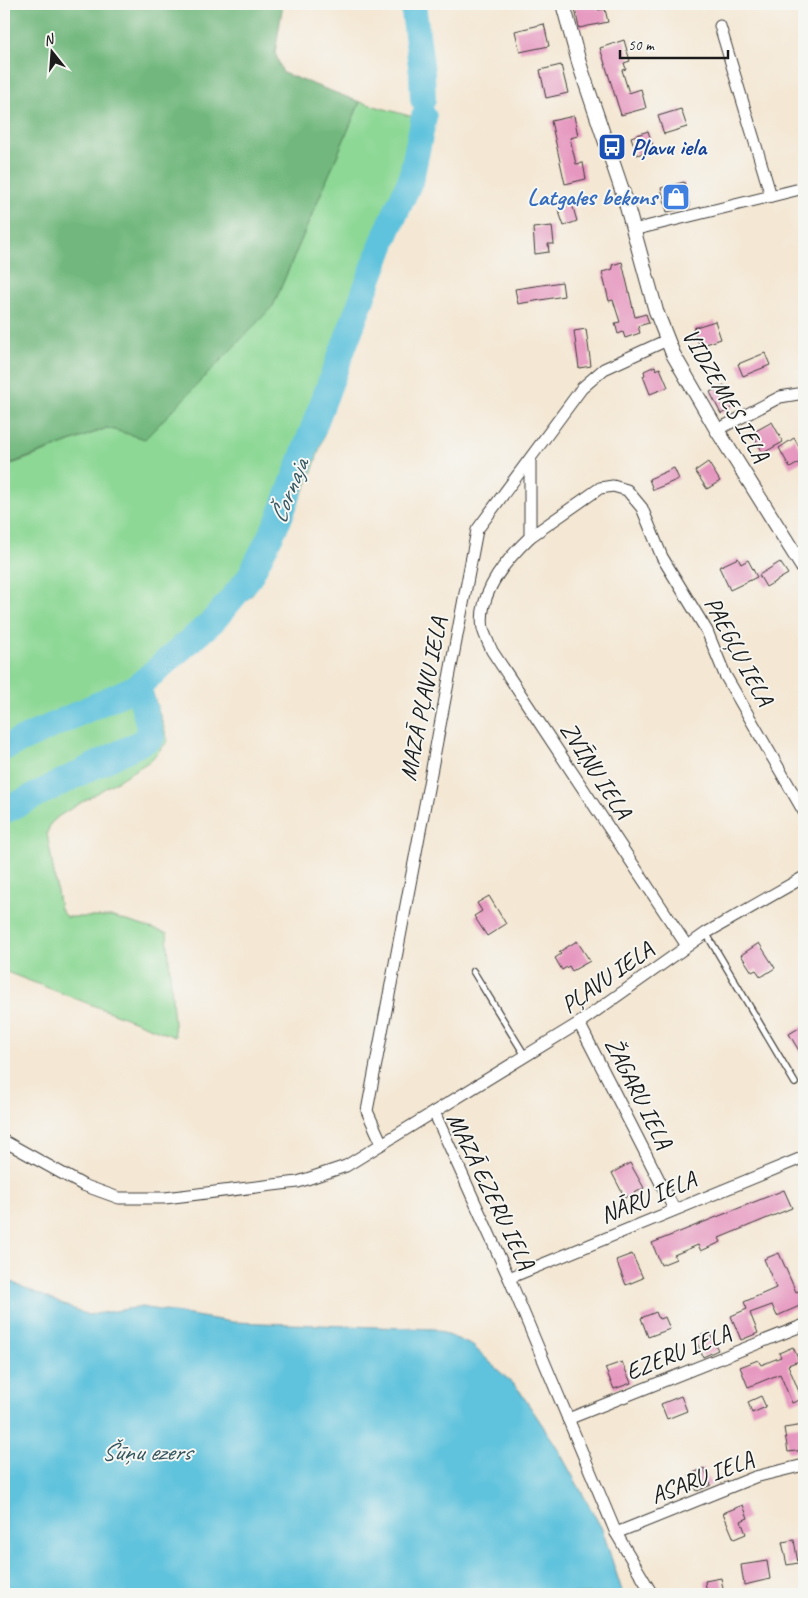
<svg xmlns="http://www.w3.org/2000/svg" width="808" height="1598" viewBox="0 0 808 1598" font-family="Caveat,sans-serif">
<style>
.green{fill:#8dd895;stroke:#547a58}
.forest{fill:#72b87e;stroke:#476a4d}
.water{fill:#60c3dd;stroke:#3e707c}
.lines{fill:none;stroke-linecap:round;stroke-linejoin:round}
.river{stroke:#60c3dd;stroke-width:26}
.building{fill:#e697bf}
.service-casing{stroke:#3c3a37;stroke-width:8}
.minor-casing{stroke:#3c3a37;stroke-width:13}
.tertiary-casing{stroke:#3c3a37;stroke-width:16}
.service{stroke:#fff;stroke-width:5.5}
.minor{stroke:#fff;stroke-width:11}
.tertiary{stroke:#fff;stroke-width:14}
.labels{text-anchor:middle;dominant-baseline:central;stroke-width:4;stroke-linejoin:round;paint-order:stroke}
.transit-label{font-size:24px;font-weight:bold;fill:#164399;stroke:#f6f6f2;text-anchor:start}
.shop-label{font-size:24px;font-weight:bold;fill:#366cbe;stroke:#f6f6f2;text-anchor:end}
.street-label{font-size:24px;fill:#1c1c1c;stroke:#f6f6f2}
.water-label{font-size:25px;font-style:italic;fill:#345660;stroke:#f6f6f2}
</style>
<rect width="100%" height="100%" fill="#f6f6f2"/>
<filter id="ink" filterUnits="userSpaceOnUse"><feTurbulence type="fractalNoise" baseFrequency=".02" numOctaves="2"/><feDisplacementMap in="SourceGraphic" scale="10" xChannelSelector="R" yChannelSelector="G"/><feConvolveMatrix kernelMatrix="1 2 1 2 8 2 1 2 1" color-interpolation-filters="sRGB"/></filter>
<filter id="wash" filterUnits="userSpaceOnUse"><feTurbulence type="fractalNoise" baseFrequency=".0096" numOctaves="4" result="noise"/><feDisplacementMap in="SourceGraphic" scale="20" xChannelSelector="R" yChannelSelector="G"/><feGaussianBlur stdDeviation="1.12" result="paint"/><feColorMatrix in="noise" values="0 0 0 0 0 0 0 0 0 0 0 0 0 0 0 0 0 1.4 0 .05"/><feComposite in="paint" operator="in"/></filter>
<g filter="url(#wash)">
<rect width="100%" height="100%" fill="#f4e7d3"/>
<path class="green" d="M360,102L431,122L423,178L359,328L310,478L252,595L152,690L168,741L150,761L59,816L51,823L47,833L60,909L66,917H113L167,933L175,1037L4,971V473L7,466L107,428L273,306Z"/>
<path class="forest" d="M4,4H283L275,53L283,73L360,102L273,306L145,439L107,428L7,465L4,473Z"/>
<path class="water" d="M4,1279L88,1315L141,1307L232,1322L435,1329L473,1346L519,1390L555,1444L602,1529L623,1594H4Z"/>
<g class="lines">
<g class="river">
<path d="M413,4L422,73L423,99"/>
<path d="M4,748L138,686L214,620L249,578L279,519L387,232L411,179L424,117"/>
<path d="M4,811L152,737L138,686"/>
</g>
</g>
<g id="blocks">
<g class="building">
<path d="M574,4H596L598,10L605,9L608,22L579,28Z"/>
<path d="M544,24L549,46L520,52L515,31Z"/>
<path d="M624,40L630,61L624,63L626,69L622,70L629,93L641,89L646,108L621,115L600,48Z"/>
<path d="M561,65L568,93L546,98L540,70Z"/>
<path d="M681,109L687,127L664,134L658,116Z"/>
<path d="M574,116L578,136L570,138L576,164L583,163L586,179L565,184L551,121Z"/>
<path d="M648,131L654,149L637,155L631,137Z"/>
<path d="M684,182L690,207L667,212L661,188Z"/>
<path d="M572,204L577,221L564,226L558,209Z"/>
<path d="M552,226L554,244H548L549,252L535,254L533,228Z"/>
<path d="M622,262L635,317L646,314L649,323L638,326L640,333L625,338L623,332L618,334L615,323L620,322L613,300L609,301L602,272L613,269L612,265Z"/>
<path d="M562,282L564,296L518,304L515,289Z"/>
<path d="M715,321L721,339L700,346L693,328Z"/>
<path d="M586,329L591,366L579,368L574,331Z"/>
<path d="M765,353L770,365L743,376L738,364Z"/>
<path d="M655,366L656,370L660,368L668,387L650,394L643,376L645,375L644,371Z"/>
<path d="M724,385L735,406L721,414L710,392Z"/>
<path d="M772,422L783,442L763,453L752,433Z"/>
<path d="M794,438L804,455V460L790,468L779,448Z"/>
<path d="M708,462L720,481L707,489L695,471Z"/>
<path d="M674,468L679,479L653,490L649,479Z"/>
<path d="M738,558L741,564L748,560L757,577L730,590L719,567Z"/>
<path d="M780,562L788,574L766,587L759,575Z"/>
<path d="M489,896L506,924L487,936L474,916L482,911L477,903Z"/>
<path d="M577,941L590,961L572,971L569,966L562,970L555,958L561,954L559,952Z"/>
<path d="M759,943L775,968L761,977L756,970L752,972L741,955Z"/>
<path d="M804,1025V1059L789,1034Z"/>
<path d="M630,1163L644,1188L625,1198L612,1173Z"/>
<path d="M784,1190L792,1208L719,1238L721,1242L701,1251L698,1245L674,1255L676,1259L661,1265L652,1243Z"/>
<path d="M779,1253L796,1292L804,1289V1304L777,1316L772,1305L750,1313L758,1333L741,1340L731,1316L747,1309L744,1302L776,1288L764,1259Z"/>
<path d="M632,1254L643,1278L626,1285L616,1260Z"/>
<path d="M656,1312L659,1319L665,1317L670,1329L648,1337L641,1318Z"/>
<path d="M709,1332L718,1350L703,1357L695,1338Z"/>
<path d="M793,1347L799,1361L788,1365L802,1399L792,1403L780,1374L748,1387L740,1367L758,1360L761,1365L781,1357L779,1353Z"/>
<path d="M622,1362L631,1383L614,1389L605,1368Z"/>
<path d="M681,1396L687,1411L667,1419L661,1404Z"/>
<path d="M761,1396L766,1407L752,1413L748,1402Z"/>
<path d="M804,1425V1450L788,1452L784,1428Z"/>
<path d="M704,1468L711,1485L697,1491L689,1475Z"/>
<path d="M743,1505L748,1518L741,1521L746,1534L734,1539L723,1513Z"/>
<path d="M794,1540L798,1563L787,1565L782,1542Z"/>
<path d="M767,1561L770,1579L744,1585L741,1565Z"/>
<path d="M721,1578L724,1594H707L705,1581Z"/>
</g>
</g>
</g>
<g filter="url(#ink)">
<use href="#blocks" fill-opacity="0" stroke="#3c3a37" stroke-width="1"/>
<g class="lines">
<defs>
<g id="service">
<path d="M706,933L795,1083"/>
<path d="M473,971L526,1057"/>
</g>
<g id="minor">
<path d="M720,26L771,196"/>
<path d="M633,230L804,188"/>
<path d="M717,430L780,397L804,393"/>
<path d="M530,460V537C507,559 477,594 483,629C485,636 489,644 492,651L687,946"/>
<path d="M530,537L600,488L613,486L627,490L642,508L662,557L707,631L725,675L804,812"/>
<path d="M579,1023L674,1209"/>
<path d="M434,1112L509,1278L616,1533L652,1594"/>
<path d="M4,1141L83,1185L119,1198H165L298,1182L346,1166L579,1023L706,933L804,877"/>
<path d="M382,1144L367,1111L477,530L582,388L604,369L667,340"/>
<path d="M509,1278L804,1157"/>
<path d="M568,1419L804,1325"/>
<path d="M616,1533L755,1477L804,1465"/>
</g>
<path id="tertiary" d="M563,4L580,66L624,196L656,311L673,354L717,430L804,569"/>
</defs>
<use href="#service" class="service-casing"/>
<use href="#minor" class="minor-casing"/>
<use href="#tertiary" class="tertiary-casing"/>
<use href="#service" class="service"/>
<use href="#minor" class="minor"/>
<use href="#tertiary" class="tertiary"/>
</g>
</g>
<defs>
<symbol id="bus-square" viewBox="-11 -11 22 22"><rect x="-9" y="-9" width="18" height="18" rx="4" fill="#1a4fb4" stroke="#f6f6f2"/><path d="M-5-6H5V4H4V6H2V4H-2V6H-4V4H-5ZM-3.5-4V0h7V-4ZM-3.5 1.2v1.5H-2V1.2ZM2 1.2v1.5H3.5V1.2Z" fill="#fff"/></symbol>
<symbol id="shop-square" viewBox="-11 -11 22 22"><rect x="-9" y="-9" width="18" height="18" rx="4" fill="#3f7fe0" stroke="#f6f6f2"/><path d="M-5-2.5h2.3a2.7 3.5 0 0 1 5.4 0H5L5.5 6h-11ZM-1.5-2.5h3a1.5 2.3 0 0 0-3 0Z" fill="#fff"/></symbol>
</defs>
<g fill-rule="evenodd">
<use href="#bus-square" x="596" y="131" width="32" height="32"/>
<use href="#shop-square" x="660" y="181" width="32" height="32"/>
</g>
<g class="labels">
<g class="transit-label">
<text x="631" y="147">Pļavu iela</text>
</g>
<g class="shop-label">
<text x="657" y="197">Latgales bekons</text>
</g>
<g class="street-label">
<text transform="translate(726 395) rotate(60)">VIDZEMES IELA</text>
<text transform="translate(739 651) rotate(62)">PAEGĻU IELA</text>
<text transform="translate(423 699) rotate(-79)">MAZĀ PĻAVU IELA</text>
<text transform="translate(596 770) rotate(57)">ZVĪŅU IELA</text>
<text transform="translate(607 977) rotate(-35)">PĻAVU IELA</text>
<text transform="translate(639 1093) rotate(63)">ŽAGARU IELA</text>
<text transform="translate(491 1191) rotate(64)">MAZĀ EZERU IELA</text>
<text transform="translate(648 1197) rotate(-22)">NĀRU IELA</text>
<text transform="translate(678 1352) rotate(-22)">EZERU IELA</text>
<text transform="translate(702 1477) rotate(-21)">ASARU IELA</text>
</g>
<g class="water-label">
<text transform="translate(289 491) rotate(-68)">Čornaja</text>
<text x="146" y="1452">Šūņu ezers</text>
</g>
</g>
<rect width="808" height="1598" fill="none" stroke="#f6f6f2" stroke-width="20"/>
<g transform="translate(52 52) rotate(343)" stroke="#f6f6f2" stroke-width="4" paint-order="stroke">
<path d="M0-4L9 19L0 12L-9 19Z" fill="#1c1c1c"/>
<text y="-8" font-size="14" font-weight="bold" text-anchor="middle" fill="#1c1c1c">N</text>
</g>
<path d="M620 50v8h108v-8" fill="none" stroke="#1c1c1c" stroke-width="2.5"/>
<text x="628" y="50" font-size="15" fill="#1c1c1c" stroke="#f6f6f2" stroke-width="4" paint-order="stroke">50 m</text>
</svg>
